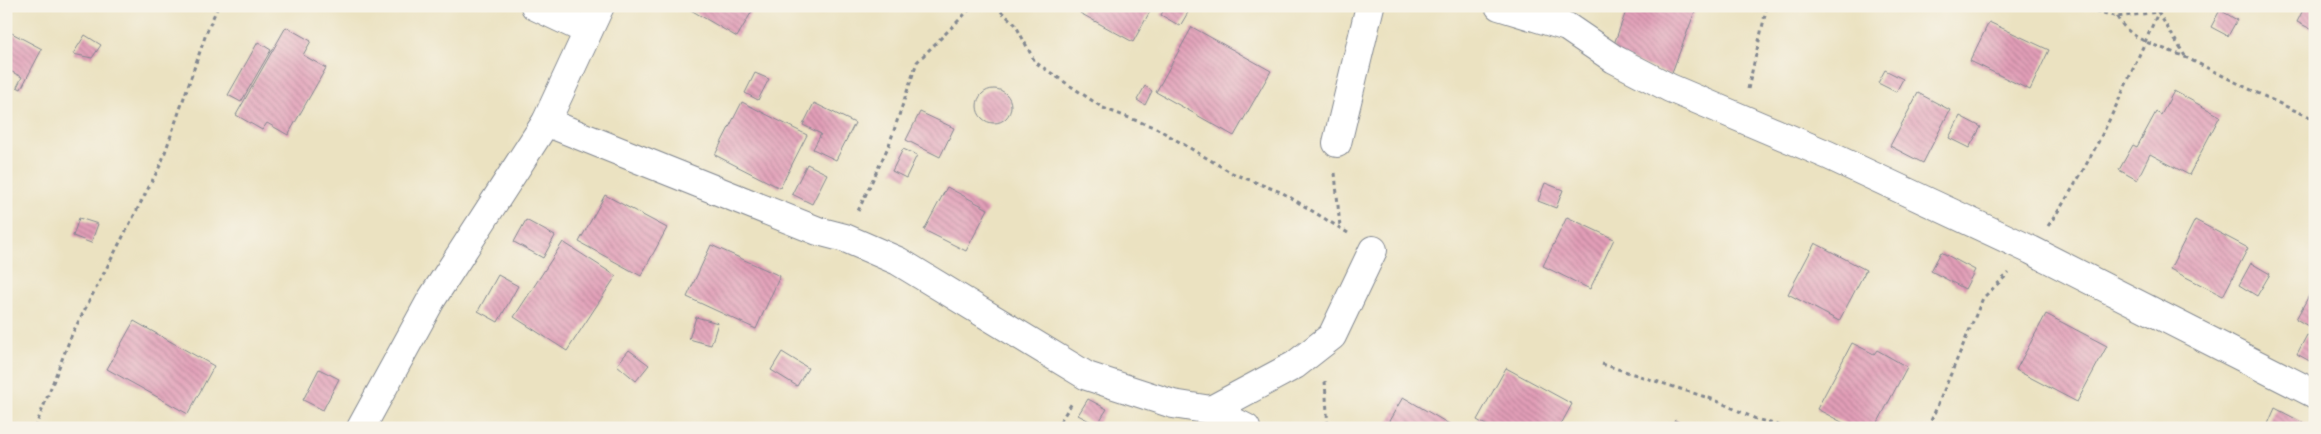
<svg xmlns="http://www.w3.org/2000/svg" width="2321" height="434" viewBox="0 0 2321 434" font-family="Caveat,sans-serif">
<style>
.building{fill:url(#building-back-hatch)}
.lines{fill:none;stroke-linecap:round;stroke-linejoin:round}
.street-casing{stroke:#838890;stroke-width:30}
.path{stroke:#838890;stroke-width:3;stroke-dasharray:4 4;stroke-linecap:butt}
.street{stroke:#fff;stroke-width:28}
</style>
<defs>
<pattern id="building-back-hatch" width="6" height="6" patternUnits="userSpaceOnUse" patternTransform="scale(1.25)"><rect width="6" height="6" fill="#e29eb7"/><path d="M-1 5l2 2M0 0l6 6M5-1l2 2" fill="none" stroke="#b68198"/></pattern>
</defs>
<rect width="100%" height="100%" fill="#f7f3e8"/>
<filter id="ink" filterUnits="userSpaceOnUse"><feTurbulence type="fractalNoise" baseFrequency=".02" numOctaves="2"/><feDisplacementMap in="SourceGraphic" scale="10" xChannelSelector="R" yChannelSelector="G"/><feConvolveMatrix kernelMatrix="1 2 1 2 8 2 1 2 1" color-interpolation-filters="sRGB"/></filter>
<filter id="wash" filterUnits="userSpaceOnUse"><feTurbulence type="fractalNoise" baseFrequency=".0096" numOctaves="4" result="noise"/><feDisplacementMap in="SourceGraphic" scale="20" xChannelSelector="R" yChannelSelector="G"/><feGaussianBlur stdDeviation="1.12" result="paint"/><feColorMatrix in="noise" values="0 0 0 0 0 0 0 0 0 0 0 0 0 0 0 0 0 1.4 0 .05"/><feComposite in="paint" operator="in"/></filter>
<g filter="url(#wash)">
<rect width="100%" height="100%" fill="#ebe2c1"/>
<g id="blocks">
<g class="building">
<path d="M684,6H755L737,37Z"/>
<path d="M1084,6H1153L1133,42L1080,13Z"/>
<path d="M1166,6H1184L1190,9L1180,26L1161,15Z"/>
<path d="M1628,6H1697L1671,75L1611,52Z"/>
<path d="M2305,6H2315V31L2297,22Z"/>
<path d="M2220,10L2237,20L2228,36L2211,27Z"/>
<path d="M1989,22L2049,50L2030,90L1970,61Z"/>
<path d="M286,27L311,41L303,55L326,68L288,135L267,123L262,130L236,115Z"/>
<path d="M1192,27L1271,71L1234,136L1156,92Z"/>
<path d="M6,30L42,49L21,89L17,87L22,77L6,69Z"/>
<path d="M85,35L101,45L92,58L73,54Z"/>
<path d="M258,42L271,50L241,102L228,95Z"/>
<path d="M1885,70L1903,79L1896,92L1878,83Z"/>
<path d="M755,73L769,79L758,100L745,93Z"/>
<path d="M1145,86L1152,91L1145,105L1137,100Z"/>
<circle cx="994" cy="106" r="17"/>
<path d="M2174,91L2220,116L2189,175L2150,154L2137,180L2119,170L2133,145L2137,147L2156,112L2161,115Z"/>
<path d="M1918,93L1950,110L1923,163L1890,146Z"/>
<path d="M742,102L807,135L780,188L715,155Z"/>
<path d="M814,103L855,123L836,160L813,149L821,134L803,125Z"/>
<path d="M920,112L954,128L940,157L906,140Z"/>
<path d="M1960,116L1981,127L1969,148L1949,138Z"/>
<path d="M903,149L917,155L906,178L892,171Z"/>
<path d="M807,164L827,174L812,204L792,194Z"/>
<path d="M1545,183L1563,190L1556,208L1538,201Z"/>
<path d="M947,187L988,209L966,251L924,230Z"/>
<path d="M605,195L667,228L641,276L579,242Z"/>
<path d="M1567,217L1614,239L1590,289L1543,266Z"/>
<path d="M79,218L98,224L91,243L73,236Z"/>
<path d="M526,220L555,236L543,258L514,242Z"/>
<path d="M2195,220L2248,248L2223,296L2170,269Z"/>
<path d="M563,242L616,276L567,351L514,317Z"/>
<path d="M1815,243L1866,270L1839,321L1788,294Z"/>
<path d="M711,245L780,276L756,329L687,297Z"/>
<path d="M1941,252L1975,270L1965,289L1931,271Z"/>
<path d="M2251,263L2270,274L2257,296L2239,285Z"/>
<path d="M498,275L518,286L498,322L478,311Z"/>
<path d="M2315,285V330L2296,319Z"/>
<path d="M2046,314L2107,346L2077,402L2016,370Z"/>
<path d="M696,317L718,323L711,345L689,339Z"/>
<path d="M134,321L214,366L188,414L107,369Z"/>
<path d="M2307,335L2315,339V364L2297,354Z"/>
<path d="M1852,343L1874,354L1877,350L1907,367L1875,428H1853L1817,409Z"/>
<path d="M629,350L649,365L636,381L617,365Z"/>
<path d="M782,352L808,368L797,386L771,370Z"/>
<path d="M1506,368L1572,404L1559,428H1491L1477,420Z"/>
<path d="M319,369L339,379L323,410L303,400Z"/>
<path d="M1403,397L1456,428H1385Z"/>
<path d="M1088,399L1107,409L1097,425L1078,415Z"/>
<path d="M2275,408L2313,428H2275L2268,424Z"/>
<path d="M1675,420L1689,428H1671Z"/>
</g>
</g>
</g>
<g filter="url(#ink)">
<use href="#blocks" fill-opacity="0" stroke="#838890" stroke-width="1"/>
<g class="lines">
<defs>
<g id="street">
<path d="M535,6L588,31"/>
<path d="M1499,6L1567,27L1614,59L1670,88L1828,155L2031,250L2315,394"/>
<path d="M546,122L818,231L845,238L898,261L1087,376L1173,404L1211,410L1246,428"/>
<path d="M1337,143L1370,6"/>
<path d="M1211,410L1295,365L1332,336L1373,250"/>
<path d="M361,428L431,300L546,122L600,6"/>
</g>
</defs>
<use href="#street" class="street-casing"/>
<g class="path">
<path d="M995,6L1015,24L1035,62L1103,108L1156,128L1232,173L1283,193L1348,233"/>
<path d="M2080,6L2117,17L2158,12L2185,56"/>
<path d="M2117,17C2132,43 2162,46 2187,58C2230,79 2271,101 2315,119"/>
<path d="M1748,89L1767,6"/>
<path d="M1335,173L1340,227"/>
<path d="M858,211L889,145L917,62L973,6"/>
<path d="M2048,226C2096,158 2127,82 2161,6"/>
<path d="M1602,364L1715,400L1756,419L1788,428"/>
<path d="M1325,381L1328,428"/>
<path d="M35,428L72,334L161,164L206,34L218,6"/>
<path d="M1056,428L1072,403"/>
<path d="M1928,428L1983,298L2009,273"/>
</g>
<use href="#street" class="street"/>
</g>
</g>
<rect width="2321" height="434" fill="none" stroke="#f7f3e8" stroke-width="25"/>
</svg>
